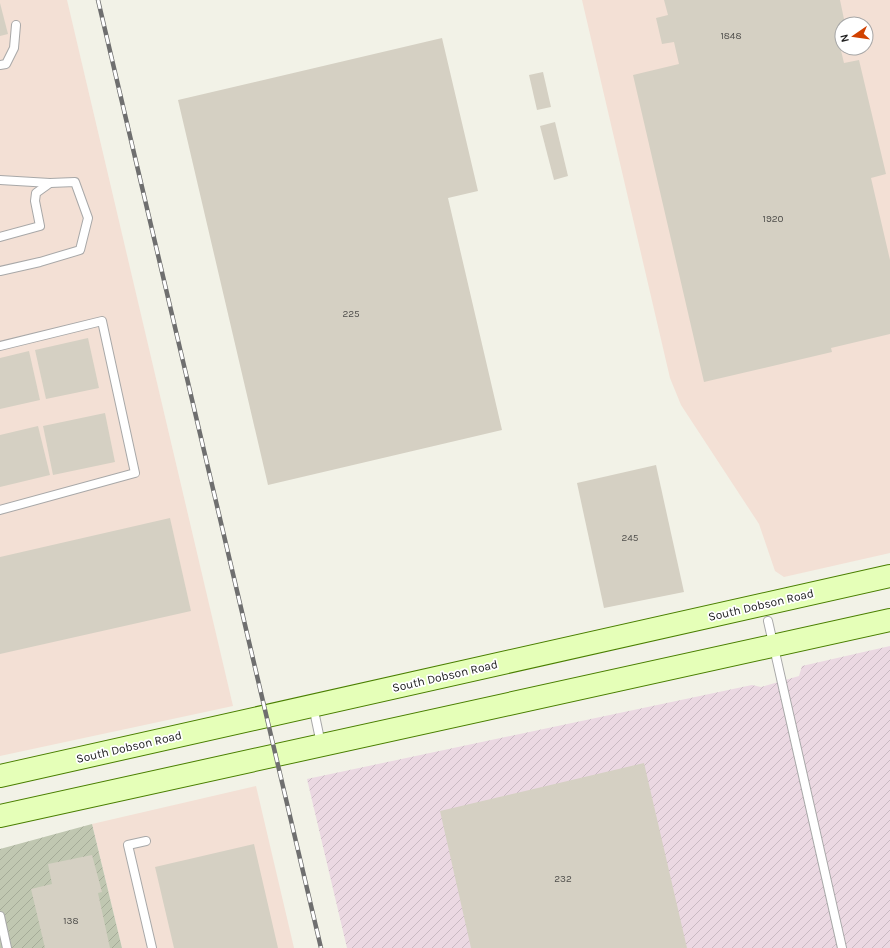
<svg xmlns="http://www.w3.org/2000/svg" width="890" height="948" viewBox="0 0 890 948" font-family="Karla,sans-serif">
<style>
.commercial{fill:#f3e0d5;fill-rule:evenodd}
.industrial{fill:url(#industrial-furrows)}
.construction{fill:url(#construction-furrows)}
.building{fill:#d5d0c3}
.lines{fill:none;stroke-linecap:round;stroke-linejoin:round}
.lane-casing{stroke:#a8a8a8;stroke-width:10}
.secondary-casing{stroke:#4a7f00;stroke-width:24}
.lane{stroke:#fff;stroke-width:8}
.secondary{stroke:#e5ffb8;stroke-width:22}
.rail-casing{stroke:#6f6f6f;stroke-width:4.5}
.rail{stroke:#fff;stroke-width:3;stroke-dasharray:9;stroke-linecap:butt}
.labels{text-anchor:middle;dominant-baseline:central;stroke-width:3.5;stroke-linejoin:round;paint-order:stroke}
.number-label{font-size:10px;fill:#4e4d4a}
.street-label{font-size:12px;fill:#212121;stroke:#fff}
</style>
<defs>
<pattern id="industrial-furrows" width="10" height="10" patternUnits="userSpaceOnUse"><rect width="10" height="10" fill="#ebd8e2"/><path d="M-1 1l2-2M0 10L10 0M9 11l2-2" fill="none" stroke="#c9b9c2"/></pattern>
<pattern id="construction-furrows" width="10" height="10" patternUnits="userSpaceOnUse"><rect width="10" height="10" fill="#c0c7b1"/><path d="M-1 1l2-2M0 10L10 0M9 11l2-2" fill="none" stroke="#a5ab98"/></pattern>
</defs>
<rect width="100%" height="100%" fill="#f2f2e7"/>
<g class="commercial">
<path d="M0,0H67L233,706L0,756Z"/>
<path d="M582,0H890V553L784,577L775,571L759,524L681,405L670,378ZM842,24H866V48H842Z"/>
<path d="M256,786L294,948H122L92,824Z"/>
</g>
<path class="industrial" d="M890,646V948H347L307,779L752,685L761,687L799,676L802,666Z"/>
<path class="construction" d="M92,824L122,948H0V849Z"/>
<g class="building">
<path d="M664,0H840L845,24H842V28L836,30L844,63L859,60L886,174L871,178L890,260V334L831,348L832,352L704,382L633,75L679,64L674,42L662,44L656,18L668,15Z"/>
<path d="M0,3L8,34L0,36Z"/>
<path d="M442,38L478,191L448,198L502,430L268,485L178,100Z"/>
<path d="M543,72L551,107L537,110L529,75Z"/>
<path d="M555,122L568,176L554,180L540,126Z"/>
<path d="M88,338L99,388L46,399L35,350Z"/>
<path d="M29,351L40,400L0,409V358Z"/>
<path d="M105,413L115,462L53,475L43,426Z"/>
<path d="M38,426L50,475L0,487V435Z"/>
<path d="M656,465L684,592L604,608L577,483Z"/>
<path d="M170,518L191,611L0,654V557Z"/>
<path d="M644,763L687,948H471L440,811Z"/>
<path d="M254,844L278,948H174L155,867Z"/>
<path d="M92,855L102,892L98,893L110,948H45L31,889L52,884L48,864Z"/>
</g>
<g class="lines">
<defs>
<g id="lane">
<path d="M0,65L6,64L14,48L16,25"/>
<path d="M0,180L50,183"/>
<path d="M0,237L40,226L35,201L36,193L50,183L75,182L88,218L80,250L40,262L0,271"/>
<path d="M0,346L102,321L135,473L0,510"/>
<path d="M768,621L842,948"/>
<path d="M313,706L321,744"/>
<path d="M146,841L128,845L152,948"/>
<path d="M0,916L7,948"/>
</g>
<g id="secondary">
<path d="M0,776L890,576"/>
<path d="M0,816L890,620"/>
</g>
</defs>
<use href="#lane" class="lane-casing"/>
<use href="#secondary" class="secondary-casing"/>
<use href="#lane" class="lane"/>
<use href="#secondary" class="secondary"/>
<defs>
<path id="rail" d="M98,0L321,948"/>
</defs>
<use href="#rail" class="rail-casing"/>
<use href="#rail" class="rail"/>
</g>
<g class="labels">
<g class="number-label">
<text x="731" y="36">1848</text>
<text x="773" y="219">1920</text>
<text x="351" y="314">225</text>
<text x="630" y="538">245</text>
<text x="563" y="879">232</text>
<text x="71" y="921">138</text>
</g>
<g class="street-label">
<text transform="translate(761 605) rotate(-13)">South Dobson Road</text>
<text transform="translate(445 676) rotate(-13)">South Dobson Road</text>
<text transform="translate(129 747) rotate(-13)">South Dobson Road</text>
</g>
</g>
<g transform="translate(854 36) rotate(257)"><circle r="19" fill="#ffffff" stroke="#a6a6a6"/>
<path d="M0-3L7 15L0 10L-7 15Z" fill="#d14100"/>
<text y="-6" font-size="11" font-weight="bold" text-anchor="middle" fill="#212121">N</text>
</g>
</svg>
